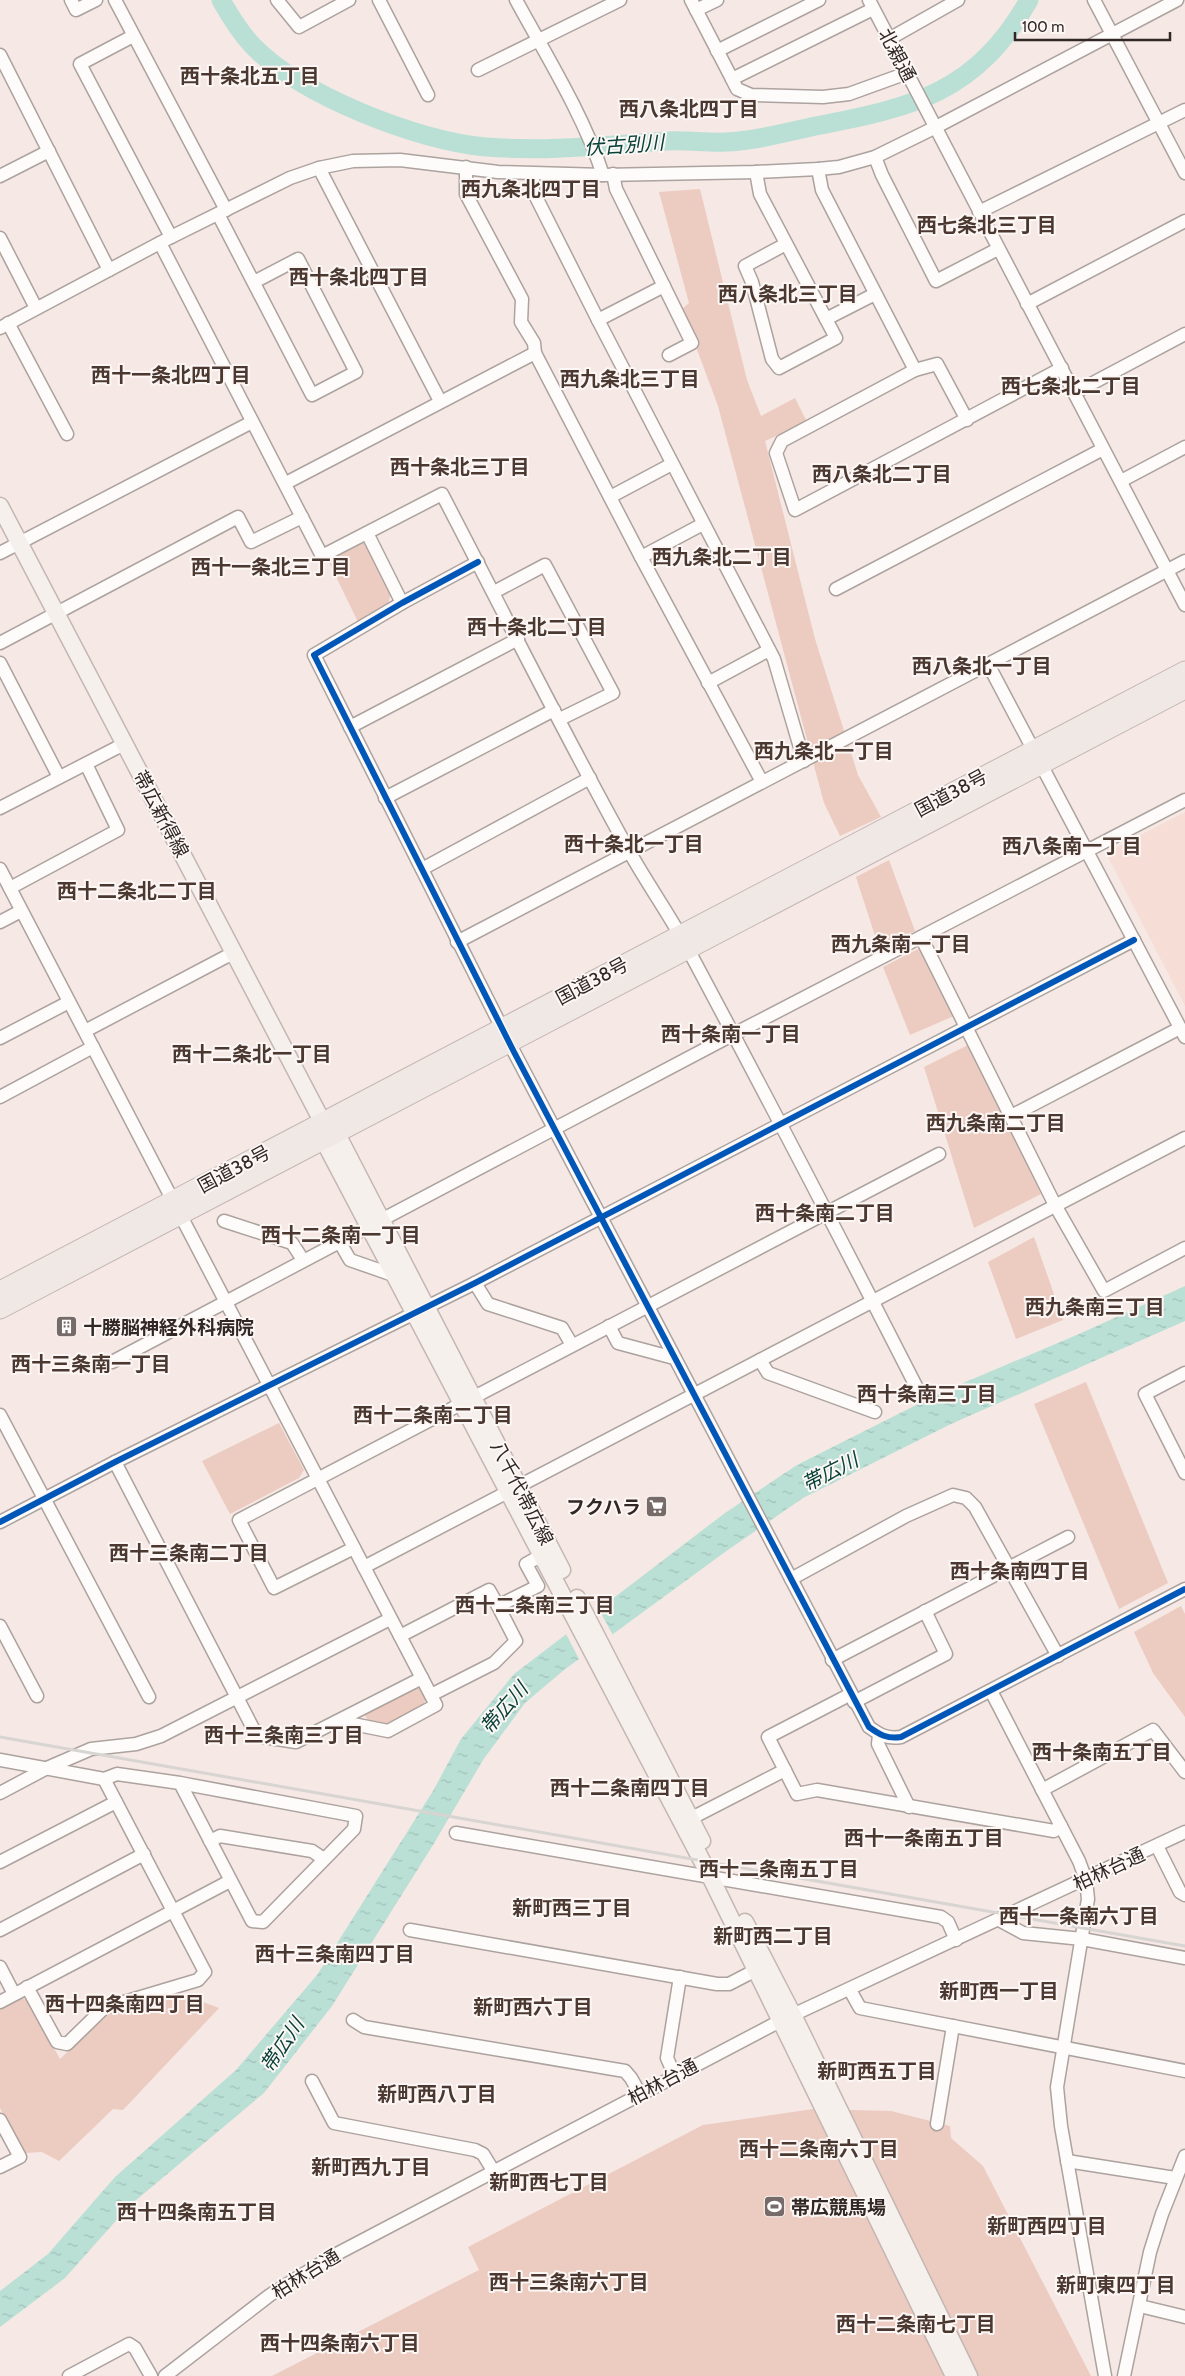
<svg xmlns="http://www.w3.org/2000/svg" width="1185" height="2376" viewBox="0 0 1185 2376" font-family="Cabin,'Noto Sans JP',sans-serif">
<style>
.built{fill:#f6ddd5}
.green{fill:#eccbc0}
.water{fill:url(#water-ripples)}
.pier{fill:#f6e8e4}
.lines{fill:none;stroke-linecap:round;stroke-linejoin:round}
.river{stroke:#bae0d6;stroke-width:19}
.minor-casing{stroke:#aca29e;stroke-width:15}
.major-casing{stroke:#c4b6b2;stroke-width:19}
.highway-casing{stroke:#c4b6b2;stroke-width:21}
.minor{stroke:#fefcfb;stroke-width:12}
.major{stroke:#f6f0ed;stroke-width:16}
.highway{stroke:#f0e8e5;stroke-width:19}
.rail{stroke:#d7d4d2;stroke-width:3}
.cycleway-casing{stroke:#fcf7f5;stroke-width:9}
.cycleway{stroke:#0057b8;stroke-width:6}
.labels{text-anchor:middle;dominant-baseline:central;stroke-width:4;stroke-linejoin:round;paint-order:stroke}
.street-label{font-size:19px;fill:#312825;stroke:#fcf7f5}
.poi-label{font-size:19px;font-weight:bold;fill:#312825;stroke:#fcf7f5;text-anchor:start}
.neighbourhood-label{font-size:20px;font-weight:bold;fill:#4b3831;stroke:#fcf7f5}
.water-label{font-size:20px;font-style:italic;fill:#074138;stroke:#fcf7f5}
</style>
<defs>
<pattern id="water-ripples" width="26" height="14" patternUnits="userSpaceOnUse" patternTransform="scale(1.25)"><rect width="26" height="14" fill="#bae0d6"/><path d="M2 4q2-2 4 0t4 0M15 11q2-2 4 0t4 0" fill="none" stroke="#a0c0b8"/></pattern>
</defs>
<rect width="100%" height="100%" fill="#f6e8e4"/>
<path class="built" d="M1185,812V1006L1106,853Z"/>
<g class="green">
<path d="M700,189L747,380L761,416L795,398L807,422L765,441L815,639L858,775L881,817L840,836L824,803L718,406L682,309L689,303L659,192Z"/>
<path d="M363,541L391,592L388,605L358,622L328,560Z"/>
<path d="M889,860L915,931L879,948L856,877Z"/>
<path d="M922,947L956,1015L910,1035L883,967Z"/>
<path d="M970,1044L1041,1194L974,1228L924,1067Z"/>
<path d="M1034,1237L1063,1320L1016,1339L988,1262Z"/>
<path d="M1086,1382L1168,1583L1119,1609L1034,1404Z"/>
<path d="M279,1423L304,1470L299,1478L230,1514L202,1461Z"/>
<path d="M1181,1606L1185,1614V1717L1153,1673L1134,1632Z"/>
<path d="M415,1686L422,1690L426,1698L423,1706L386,1724L368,1721L364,1713Z"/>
<path d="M179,1993L219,2008L123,2110L113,2109L59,2161L42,2152L24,2153L0,2108V2009L20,1998L27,2000L60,2059L108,2015Z"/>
<path d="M813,2109L891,2111L950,2126L951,2138L983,2166L1091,2376H272L479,2270L468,2247L703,2125Z"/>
</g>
<path class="water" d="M1185,1286V1321L951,1424L803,1498L725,1552L564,1670L525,1703L483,1760L433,1845L332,2006L264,2093L129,2206L65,2278L0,2327V2291L48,2254L115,2177L236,2070L317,1975L433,1791L461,1739L514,1674L725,1513L797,1465L942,1392L1079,1334Z"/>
<path class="pier" d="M597,1606L614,1637L580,1661L565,1632Z"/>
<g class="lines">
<path class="river" d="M221,0C230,16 240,32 252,45C300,95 417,141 486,147C547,152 607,145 667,141C687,140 707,143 726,142C756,141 787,132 816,126C914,107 976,93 1029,0"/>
<defs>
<g id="minor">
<path d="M71,0L76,10L96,0"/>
<path d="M115,0L226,210"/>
<path d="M277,0L299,27L349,0"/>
<path d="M379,0L428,95"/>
<path d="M516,0C546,55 584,116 603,175"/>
<path d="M691,0L732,79L873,9"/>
<path d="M869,0L1185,605"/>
<path d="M1094,0L1185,173"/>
<path d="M696,10L717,0"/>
<path d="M133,36L80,64L171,237"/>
<path d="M889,39L958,0"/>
<path d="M717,51L819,0"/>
<path d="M0,55L109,270"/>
<path d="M478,70L620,0"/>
<path d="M732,79L737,89L751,95L823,97L849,94L907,73"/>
<path d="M875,157L882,175L936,281L998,249"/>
<path d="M466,167V194L522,299L521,322L534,343L535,353L641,557L762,782"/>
<path d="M319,168L440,401"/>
<path d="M818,169L822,190L915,370"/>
<path d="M756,172L760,194L836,338L779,368L772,359L752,282L745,266L786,244"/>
<path d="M533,174V191L598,320L774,659L804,761"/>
<path d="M613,174L616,189L692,343L669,355"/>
<path d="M0,176L49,151"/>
<path d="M979,212L1185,110"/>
<path d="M218,214L312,395L356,372L298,259L254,282"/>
<path d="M0,238L36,308"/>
<path d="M160,243L322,556L442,494C504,613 564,734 629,851C648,885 671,917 689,951C767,1097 843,1243 918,1390"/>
<path d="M1027,304L1185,221"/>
<path d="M826,319L875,294"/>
<path d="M598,320L664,286"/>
<path d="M8,323L67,434"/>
<path d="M0,328L171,237L290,178L319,168L353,161L400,160L498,172L603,175L756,172L818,169L839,167L875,157L936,127L1177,0"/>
<path d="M1074,393L1185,334"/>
<path d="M967,420L937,364L915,370L782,441L776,453L795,510L1062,368"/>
<path d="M1121,481L1185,447"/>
<path d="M286,483L535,353"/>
<path d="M610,497L672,464"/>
<path d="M367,533L402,603"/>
<path d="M0,553L252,422"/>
<path d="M641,557L703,524"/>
<path d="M478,562L402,603L314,655L514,1052L869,1727C880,1735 887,1739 901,1737L1185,1589"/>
<path d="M836,589L1103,449"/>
<path d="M494,592L545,565L613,693L560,719"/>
<path d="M0,643L238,517L251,542L302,517"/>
<path d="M0,663L59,777"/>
<path d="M988,664L1185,1037"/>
<path d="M708,683L769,650"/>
<path d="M350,727L518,639"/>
<path d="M385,798L554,710"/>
<path d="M0,808L124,744"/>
<path d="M0,869L436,1705L388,1731L338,1721"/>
<path d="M422,869L590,778"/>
<path d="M10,888L118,830L86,764"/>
<path d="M0,922L21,911"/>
<path d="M921,937L1055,1205L1104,1291L1185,1248"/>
<path d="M457,942L1185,561"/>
<path d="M85,1031L233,953"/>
<path d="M0,1038L69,1002"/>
<path d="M0,1097L93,1047"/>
<path d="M1011,1116L1180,1028"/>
<path d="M224,1221L292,1243L303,1260"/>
<path d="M339,1241L350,1260L396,1276"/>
<path d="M475,1283L488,1304L562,1328L572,1345"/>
<path d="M609,1326L618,1343L674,1358"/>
<path d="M760,1360L768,1373L875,1412"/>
<path d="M112,1362L732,1035L1185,800"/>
<path d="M1185,1373L1145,1394L1185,1473"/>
<path d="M0,1415L149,1697"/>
<path d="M115,1462L257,1736L296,1742L422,1678"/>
<path d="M0,1522L115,1462L475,1283L1134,940"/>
<path d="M354,1548L274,1588L239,1520L939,1154"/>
<path d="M364,1567L1185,1138"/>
<path d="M791,1579L906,1516L953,1495L966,1498L975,1507L1058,1656"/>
<path d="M0,1626L37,1696"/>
<path d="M400,1636L489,1590L498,1606L538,1586L526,1564L542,1555"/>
<path d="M832,1660L1068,1537"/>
<path d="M991,1691L1079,1861L1086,1880L1088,1899L1057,2087L1061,2126L1105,2376"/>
<path d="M851,1694L768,1737L797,1794L817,1790L1054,1831L1061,1826"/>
<path d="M431,1695L494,1663L516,1641L498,1606"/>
<path d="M854,1702L946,1654L925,1611"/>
<path d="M879,1735L878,1744L909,1807"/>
<path d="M0,1760L104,1779L205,1972L198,1980L104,2008L67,2044L57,2042L27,1987"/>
<path d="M104,1779L117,1774L180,1783L356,1816L354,1829L263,1922L252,1921L180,1783"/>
<path d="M1042,1790L1153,1730L1185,1772"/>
<path d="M0,1793L47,1768L91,1749L136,1744L161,1736L390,1619"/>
<path d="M682,1823L785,1770"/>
<path d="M456,1833L941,1917L948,1922L956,1940"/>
<path d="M210,1841L220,1836L312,1851L324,1859"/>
<path d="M1157,1846L1180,1892L1185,1895"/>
<path d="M0,1862L116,1802"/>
<path d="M999,1920L1023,1933L1082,1939L1185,1958"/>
<path d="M0,1930L144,1854"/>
<path d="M410,1930L717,1984H729L756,1970"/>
<path d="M0,1967L14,1994"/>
<path d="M850,1990L860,2008L1185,2071"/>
<path d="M0,2002L230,1881"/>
<path d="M353,2020L364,2027L625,2071L631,2078L640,2094"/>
<path d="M675,2076L667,2058L680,1977"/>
<path d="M312,2081L334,2123L475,2150L483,2154L494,2172"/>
<path d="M0,2120L20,2157L0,2167"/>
<path d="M937,2124L953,2026"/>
<path d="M1067,2161L1175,2178"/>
<path d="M1140,2306L1185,2317"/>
<path d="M69,2376L129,2344L135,2348L151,2376"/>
<path d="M165,2376L270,2295L331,2257L782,2020L1185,1832"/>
<path d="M1124,2376L1150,2252L1162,2214L1185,2156"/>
</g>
<g id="major">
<path d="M0,506L322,1121L324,1141L711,1878L954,2376"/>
<path d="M327,1126L337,1134L562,1570"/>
<path d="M577,1598L702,1841"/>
<path d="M745,1922L793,2015L969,2376"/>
</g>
<g id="highway">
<path d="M0,1291L1185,671"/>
<path d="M0,1309L1185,689"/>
</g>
</defs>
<use href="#minor" class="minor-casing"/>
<use href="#major" class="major-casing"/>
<use href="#highway" class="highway-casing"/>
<use href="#minor" class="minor"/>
<use href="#major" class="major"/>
<use href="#highway" class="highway"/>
<path class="rail" d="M0,1737L1185,1946"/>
<defs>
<g id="cycleway">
<path d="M478,562L402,603L314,655L514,1052L869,1727C880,1735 887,1739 901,1737L1185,1589"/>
<path d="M0,1522L115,1462L475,1283L1134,940"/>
</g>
</defs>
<use href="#cycleway" class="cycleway-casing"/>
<use href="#cycleway" class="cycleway"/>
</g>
<defs>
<symbol id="building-square" viewBox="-11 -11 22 22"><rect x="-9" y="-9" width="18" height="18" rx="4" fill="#766b68" stroke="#fcf7f5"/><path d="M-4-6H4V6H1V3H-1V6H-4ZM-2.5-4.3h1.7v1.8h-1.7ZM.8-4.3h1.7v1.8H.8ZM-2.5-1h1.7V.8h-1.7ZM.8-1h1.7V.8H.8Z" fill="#fff"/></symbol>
<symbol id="supermarket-square" viewBox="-11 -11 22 22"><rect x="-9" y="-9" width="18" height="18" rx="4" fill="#766b68" stroke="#fcf7f5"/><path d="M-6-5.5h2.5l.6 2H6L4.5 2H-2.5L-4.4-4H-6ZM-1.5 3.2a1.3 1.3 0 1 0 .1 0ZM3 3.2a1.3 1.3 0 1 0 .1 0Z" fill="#fff"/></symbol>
<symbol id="stadium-square" viewBox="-11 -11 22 22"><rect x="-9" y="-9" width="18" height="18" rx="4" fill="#766b68" stroke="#fcf7f5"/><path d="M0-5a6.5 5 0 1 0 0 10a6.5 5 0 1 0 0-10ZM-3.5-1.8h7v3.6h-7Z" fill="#fff"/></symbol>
</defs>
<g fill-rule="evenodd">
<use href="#building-square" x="54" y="1314" width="25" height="25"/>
<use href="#supermarket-square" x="644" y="1494" width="25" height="25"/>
<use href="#stadium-square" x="762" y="2194" width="25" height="25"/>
</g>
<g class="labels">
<g class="street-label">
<text transform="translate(897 55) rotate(62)">北親通</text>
<text transform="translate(951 793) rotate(-28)">国道38号</text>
<text transform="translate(161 814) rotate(62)">帯広新得線</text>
<text transform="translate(592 981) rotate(-28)">国道38号</text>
<text transform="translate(234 1169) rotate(-28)">国道38号</text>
<text transform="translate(522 1493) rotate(63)">八千代帯広線</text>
<text transform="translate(1109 1869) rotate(-25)">柏林台通</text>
<text transform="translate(663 2082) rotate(-28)">柏林台通</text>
<text transform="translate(306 2274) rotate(-32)">柏林台通</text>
</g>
<g class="poi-label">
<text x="83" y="1327">十勝脳神経外科病院</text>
<text x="641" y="1507" text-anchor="end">フクハラ</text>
<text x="791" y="2207">帯広競馬場</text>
</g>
<g class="neighbourhood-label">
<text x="250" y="76">西十条北五丁目</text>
<text x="689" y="109">西八条北四丁目</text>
<text x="531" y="189">西九条北四丁目</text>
<text x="987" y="225">西七条北三丁目</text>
<text x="359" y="277">西十条北四丁目</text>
<text x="788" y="294">西八条北三丁目</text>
<text x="171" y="375">西十一条北四丁目</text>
<text x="630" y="379">西九条北三丁目</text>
<text x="1071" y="386">西七条北二丁目</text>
<text x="460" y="467">西十条北三丁目</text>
<text x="882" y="474">西八条北二丁目</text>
<text x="722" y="557">西九条北二丁目</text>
<text x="271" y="567">西十一条北三丁目</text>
<text x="537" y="627">西十条北二丁目</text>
<text x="982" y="666">西八条北一丁目</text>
<text x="824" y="751">西九条北一丁目</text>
<text x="634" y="844">西十条北一丁目</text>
<text x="1072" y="846">西八条南一丁目</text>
<text x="137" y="891">西十二条北二丁目</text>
<text x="901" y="944">西九条南一丁目</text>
<text x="731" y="1034">西十条南一丁目</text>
<text x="252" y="1054">西十二条北一丁目</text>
<text x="996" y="1123">西九条南二丁目</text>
<text x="825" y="1213">西十条南二丁目</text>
<text x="341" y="1235">西十二条南一丁目</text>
<text x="1095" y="1307">西九条南三丁目</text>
<text x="91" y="1364">西十三条南一丁目</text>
<text x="927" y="1394">西十条南三丁目</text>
<text x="433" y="1415">西十二条南二丁目</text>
<text x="189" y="1553">西十三条南二丁目</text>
<text x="1020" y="1571">西十条南四丁目</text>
<text x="535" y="1605">西十二条南三丁目</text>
<text x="284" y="1735">西十三条南三丁目</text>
<text x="1102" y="1752">西十条南五丁目</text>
<text x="630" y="1788">西十二条南四丁目</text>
<text x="924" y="1838">西十一条南五丁目</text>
<text x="779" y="1869">西十二条南五丁目</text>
<text x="572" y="1908">新町西三丁目</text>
<text x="1079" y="1916">西十一条南六丁目</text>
<text x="773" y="1936">新町西二丁目</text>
<text x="335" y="1954">西十三条南四丁目</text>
<text x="999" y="1991">新町西一丁目</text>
<text x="125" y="2004">西十四条南四丁目</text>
<text x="533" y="2007">新町西六丁目</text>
<text x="877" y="2071">新町西五丁目</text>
<text x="437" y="2094">新町西八丁目</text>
<text x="819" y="2149">西十二条南六丁目</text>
<text x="371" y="2167">新町西九丁目</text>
<text x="549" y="2182">新町西七丁目</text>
<text x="197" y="2212">西十四条南五丁目</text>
<text x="1047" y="2226">新町西四丁目</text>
<text x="569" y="2282">西十三条南六丁目</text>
<text x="1116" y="2285">新町東四丁目</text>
<text x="916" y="2324">西十二条南七丁目</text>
<text x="340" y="2343">西十四条南六丁目</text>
</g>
<g class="water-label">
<text transform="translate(624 145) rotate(-4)">伏古別川</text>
<text transform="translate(830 1472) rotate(-27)">帯広川</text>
<text transform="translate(504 1708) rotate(-49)">帯広川</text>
<text transform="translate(282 2045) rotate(-56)">帯広川</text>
</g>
</g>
<path d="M1015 32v8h155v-8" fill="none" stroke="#312825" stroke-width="2.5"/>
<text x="1022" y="32" font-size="15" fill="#312825" stroke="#fcf7f5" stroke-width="4" paint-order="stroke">100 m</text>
</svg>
